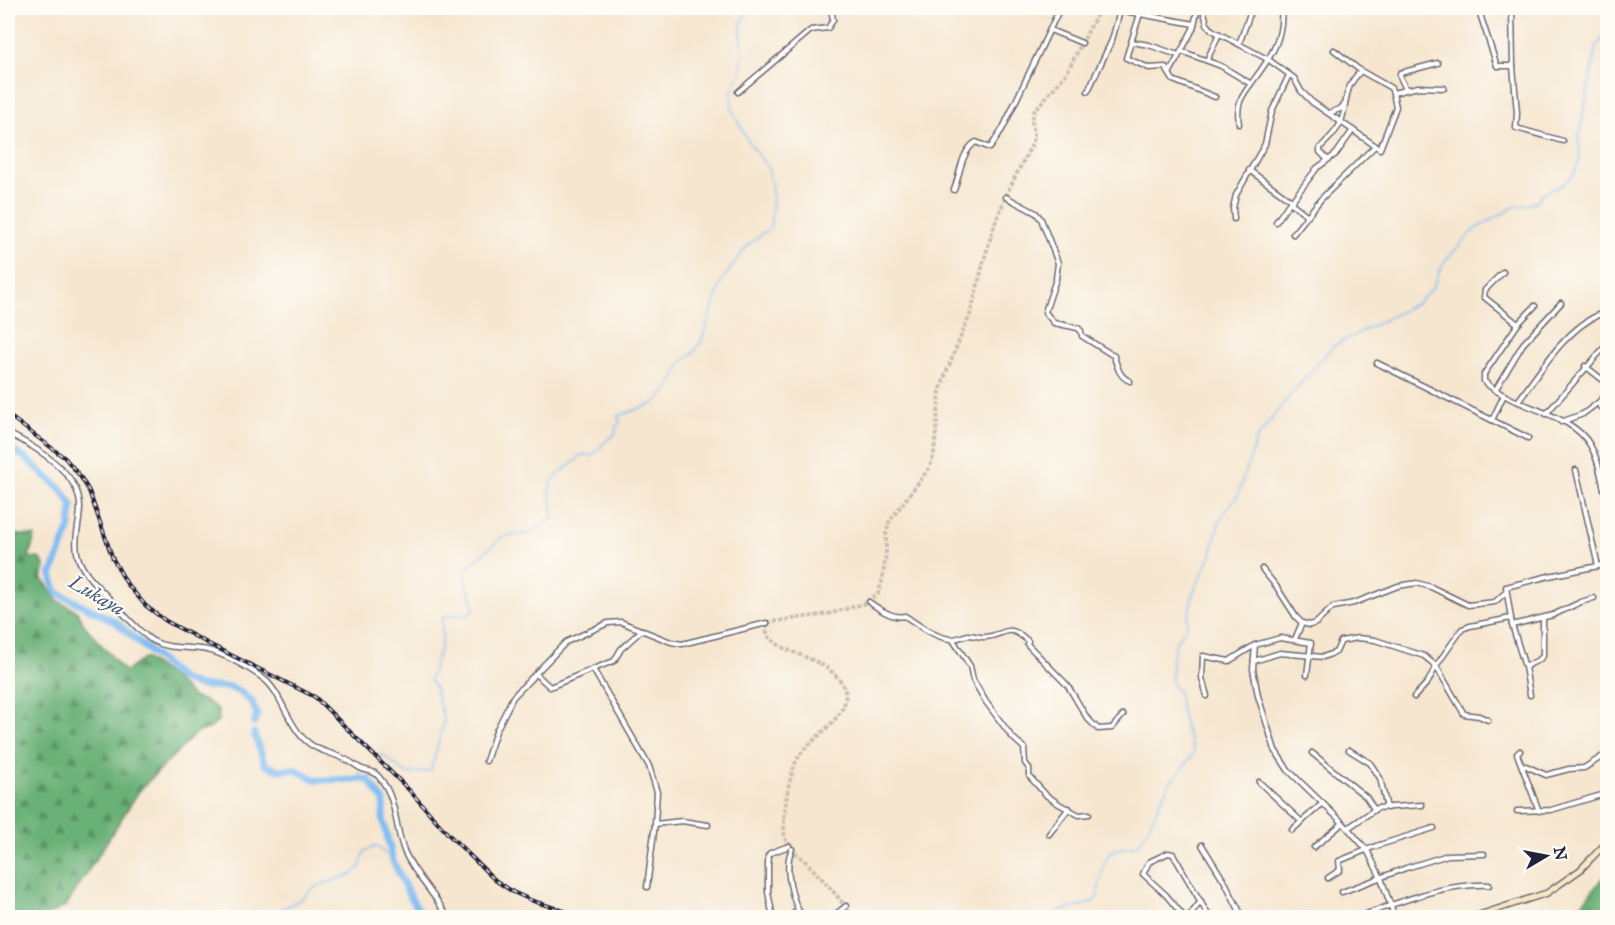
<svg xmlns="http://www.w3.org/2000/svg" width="1615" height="925" viewBox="0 0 1615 925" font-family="'IM FELL Great Primer',serif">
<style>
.forest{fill:url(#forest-firs);stroke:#466a59;stroke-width:1.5}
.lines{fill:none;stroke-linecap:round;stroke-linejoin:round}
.stream{stroke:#81bdf3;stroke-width:1.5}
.river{stroke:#81bdf3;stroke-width:7}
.street-tunnel{stroke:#ccbfb1;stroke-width:4;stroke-dasharray:4 2;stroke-linecap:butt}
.street-casing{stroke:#6c676f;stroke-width:7}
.secondary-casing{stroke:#6c676f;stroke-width:8}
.street{stroke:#fff;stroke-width:4}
.secondary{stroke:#f7e8c3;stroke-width:5}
.rail-casing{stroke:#22223b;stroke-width:4}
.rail{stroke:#fdfcf7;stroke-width:1.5;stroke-dasharray:4.5;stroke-linecap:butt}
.labels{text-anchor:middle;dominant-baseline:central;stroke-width:4.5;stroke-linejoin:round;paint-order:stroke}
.water-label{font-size:20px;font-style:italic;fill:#43587b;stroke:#fdfcf7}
</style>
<defs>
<pattern id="forest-firs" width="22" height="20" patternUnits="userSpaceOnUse" patternTransform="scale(1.5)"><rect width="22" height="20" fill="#6ab177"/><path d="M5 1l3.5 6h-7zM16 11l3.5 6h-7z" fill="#579063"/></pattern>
</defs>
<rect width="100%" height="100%" fill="#fdfcf7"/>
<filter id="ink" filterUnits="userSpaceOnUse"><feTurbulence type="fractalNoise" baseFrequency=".0167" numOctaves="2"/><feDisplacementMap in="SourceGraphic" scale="12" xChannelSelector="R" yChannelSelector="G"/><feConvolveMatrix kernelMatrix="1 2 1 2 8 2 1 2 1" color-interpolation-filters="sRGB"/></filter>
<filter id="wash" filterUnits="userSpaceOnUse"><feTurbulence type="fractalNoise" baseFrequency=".008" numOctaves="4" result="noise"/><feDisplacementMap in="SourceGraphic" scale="24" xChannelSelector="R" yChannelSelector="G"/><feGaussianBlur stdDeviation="1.35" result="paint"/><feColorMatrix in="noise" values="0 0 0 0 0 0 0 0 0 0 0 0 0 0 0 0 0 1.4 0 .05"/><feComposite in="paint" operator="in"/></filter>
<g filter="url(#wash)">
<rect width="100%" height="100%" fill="#f6e6cf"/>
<g class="forest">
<path d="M8,534L35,536L29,557L41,559L45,567L42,578L58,601L76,610L85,626L125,672L145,658L174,679L194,698C204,699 210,703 218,710L219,719L211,728L196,733L139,791L66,906L44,917H8Z"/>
<path d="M1607,872V917H1517L1582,904Z"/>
</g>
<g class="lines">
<g class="stream">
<path d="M378,757L382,754L407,774C416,771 423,774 431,770L444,721L435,688L430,680C433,666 439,655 442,641C443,632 440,623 443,616L470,614L474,608L472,597L465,581V574L470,565L502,537L530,533L552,518C557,495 539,491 561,472C567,468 570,464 577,460L578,457L584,454L592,456L609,438L614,436L616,431L615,429L620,422L618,416L655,403L669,388L681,363L692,354L701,342L722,280L747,246L770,228L773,199L768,168L748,141L733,112L731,95L741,69L743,51L741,26L747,8"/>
<path d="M359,779L360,771"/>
<path d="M265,918L303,898L313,888L352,874L359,869L365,851L374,847H378L393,861"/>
<path d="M1049,918C1063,906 1081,909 1096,900C1100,888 1102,855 1114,850C1121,848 1130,847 1138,845C1151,827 1157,805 1168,786C1176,774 1186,767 1194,752L1183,721L1178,692L1172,684V659L1177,639L1186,628L1193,593L1210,557L1219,523L1225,511L1237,497L1257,438L1286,400L1333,346L1417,303L1432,289L1444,262L1475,229L1516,206L1528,205L1537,201L1542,194L1551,189L1561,186L1573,175L1580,159L1579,138L1596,47L1608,32"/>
</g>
<g class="river">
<path d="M8,448L24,457L62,490L72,505L70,527L51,575L56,592L116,622L181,679L199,686L229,687L240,692L252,702L257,715L254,723"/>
<path d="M254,733L265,765L279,770L294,769L317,780L368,779L384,801L383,819L393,861L407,891L423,918"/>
</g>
</g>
</g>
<g filter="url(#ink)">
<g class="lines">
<path class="street-tunnel" d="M853,918C840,897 823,880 806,862C800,856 790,850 787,843C779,827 789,773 798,758C810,736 867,709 837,677C822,660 801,657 782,647C776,644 772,639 767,635L766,625L770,622L828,614L863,604L878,594L882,581L886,554V534L889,522L930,467L934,453L940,391L946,373L971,312L984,260L995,223L1009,189L1033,142L1034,134L1032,121L1034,111L1066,74L1100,8"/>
<defs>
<g id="street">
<path d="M1107,8L1140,14L1142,8"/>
<path d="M1203,8L1207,24L1212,30L1269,60L1294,78L1301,91L1312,102L1380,149L1396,107L1393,93L1391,88L1361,71L1334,50"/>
<path d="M1478,8L1497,66H1513"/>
<path d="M1512,8L1513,66L1517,113L1516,128L1563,141"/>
<path d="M1024,11L1026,8"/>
<path d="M1194,24L1140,14L1126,58L1149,68L1165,67L1173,80L1215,97"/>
<path d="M1050,30L1082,43"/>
<path d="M1132,42L1149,45L1178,55"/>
<path d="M1239,44L1252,8"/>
<path d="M1181,51L1221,66L1251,84"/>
<path d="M1207,60L1219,34"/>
<path d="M1170,72L1193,29L1198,8"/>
<path d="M1406,89L1400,77V73L1438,63"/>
<path d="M1088,91L1112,40L1120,11"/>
<path d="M738,92L811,30L828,28L833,20L831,8"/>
<path d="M1393,93L1418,87L1444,88"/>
<path d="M1329,113L1340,109L1344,105"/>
<path d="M1239,124C1238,118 1238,111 1239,105C1241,96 1248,88 1253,81C1271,57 1284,38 1281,8"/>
<path d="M1327,159L1320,152V148C1327,140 1337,132 1341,122C1348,101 1343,88 1361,71"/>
<path d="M1249,170L1292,201L1317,168L1336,154L1353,130"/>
<path d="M954,190C960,175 961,151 976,142L990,148L1003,128L1060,8"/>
<path d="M1006,197L1036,213L1041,219L1058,263L1056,279L1045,312L1054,323L1078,328L1081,331L1082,336L1114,356C1117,366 1119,377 1130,381"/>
<path d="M1234,219L1233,208L1236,195L1265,144L1272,111L1289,75"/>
<path d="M1276,222L1290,202L1308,216"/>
<path d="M1293,234L1321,199L1375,146"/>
<path d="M1503,272L1485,290L1484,297L1518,324"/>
<path d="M1535,306L1518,324L1484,374V381C1510,408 1571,411 1590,445C1601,463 1601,484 1608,503"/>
<path d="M1377,363L1528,438"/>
<path d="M1585,366L1608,384"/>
<path d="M1496,389L1523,344L1561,303"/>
<path d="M1608,390L1599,402L1600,407L1608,412"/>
<path d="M1518,401C1541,371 1563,332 1598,315"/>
<path d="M1546,414L1608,343"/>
<path d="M1492,420L1504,395"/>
<path d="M1561,422L1583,414L1599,402"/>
<path d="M8,433C35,447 80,472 80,507C80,524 73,541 78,557C82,572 97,586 108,597C118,608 142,635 153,641C170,650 189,646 207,650C223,653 251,669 264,679C281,692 287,723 304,739C315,750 326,751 340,757C347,759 353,764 360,768C367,772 373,769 379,777C398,799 394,828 405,853C416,877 436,895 448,918"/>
<path d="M1576,470L1598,566"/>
<path d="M1262,569L1276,586L1296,617L1302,623L1310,625L1316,623L1333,607L1354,603L1398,586L1417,583L1431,587L1468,605L1495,602L1506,592"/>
<path d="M869,602C879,609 893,619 905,616C919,625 934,637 950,639C957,640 962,636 968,635C974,635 981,638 986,637C1006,635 1007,622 1028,641L1027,644L1068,686L1087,718L1098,729L1112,728L1123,715"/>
<path d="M1512,625L1553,615L1581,602L1594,598"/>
<path d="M1295,639L1302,623"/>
<path d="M953,640L970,666L973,680L986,702L1012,737L1024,748L1025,763L1029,768V776L1046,795L1059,804L1079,815L1089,814"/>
<path d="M1255,645L1253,669L1258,696L1275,750L1288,770L1343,823L1367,850L1381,878L1395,918"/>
<path d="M1254,661L1280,653L1323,657L1336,652L1341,641L1358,638L1375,640L1424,656L1436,666L1464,714L1479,716L1488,720"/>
<path d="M1525,667L1540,659L1543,656V618"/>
<path d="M593,669L614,661L621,649L642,630"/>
<path d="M536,674L550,687L593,669L649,766L657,792L655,824L682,821L708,825"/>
<path d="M1530,695L1525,667L1512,625L1506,587L1549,576L1608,564"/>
<path d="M1207,696L1202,678L1203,656L1229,661L1255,645L1280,638L1311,643L1307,675"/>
<path d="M1414,697L1428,682L1436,666L1462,629L1470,626L1511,618"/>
<path d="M1349,750L1370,763L1380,778L1387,808"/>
<path d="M1520,751L1517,754L1539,811"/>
<path d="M1312,753L1366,797L1374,809"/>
<path d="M486,761L496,731L513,697L566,642L608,623L621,622L671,642L682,644L767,623"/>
<path d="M1522,767L1526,766L1546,775L1569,769L1584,768L1608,753"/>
<path d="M1259,782L1302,822"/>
<path d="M1517,811L1551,810L1608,793"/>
<path d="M1348,828L1377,808L1422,805"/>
<path d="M1292,830L1323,803"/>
<path d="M1049,834L1069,808"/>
<path d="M1202,845L1226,884L1243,918"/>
<path d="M1314,847L1343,823"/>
<path d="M792,849C783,866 792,902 803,918"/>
<path d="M1328,878L1340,870L1339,861L1376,846L1434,828"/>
<path d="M647,887L655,824"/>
<path d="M1342,892L1406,868L1448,855L1484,854"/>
<path d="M773,918L768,892V856L770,853L789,846"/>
<path d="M788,918L798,910"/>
<path d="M831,918L846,906"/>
<path d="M1185,918L1166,895L1143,874L1149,862L1168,853L1173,854L1210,918"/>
<path d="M1188,918L1201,901"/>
<path d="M1355,918C1399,903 1442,883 1489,885"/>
</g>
<path id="secondary" d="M1470,918L1547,893L1580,870L1608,841"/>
</defs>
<use href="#street" class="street-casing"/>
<use href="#secondary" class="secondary-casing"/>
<use href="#street" class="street"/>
<use href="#secondary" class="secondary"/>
<defs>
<path id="rail" d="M8,415L65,458L80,476L89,491L113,559L127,584L146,606L166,621L209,644L315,697L409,790L448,834L495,880L513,892L533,901L586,918"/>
</defs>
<use href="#rail" class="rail-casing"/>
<use href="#rail" class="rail"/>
</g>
</g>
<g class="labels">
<g class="water-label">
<text transform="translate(97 595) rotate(30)">Lukaya</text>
</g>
</g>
<rect width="1615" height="925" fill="none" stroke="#fdfcf7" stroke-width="30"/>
<g transform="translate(1546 856) rotate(80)" stroke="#fdfcf7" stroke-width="4.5" paint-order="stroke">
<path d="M0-4.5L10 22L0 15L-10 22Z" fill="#22223b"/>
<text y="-9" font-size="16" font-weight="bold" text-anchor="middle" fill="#22223b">N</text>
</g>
</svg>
